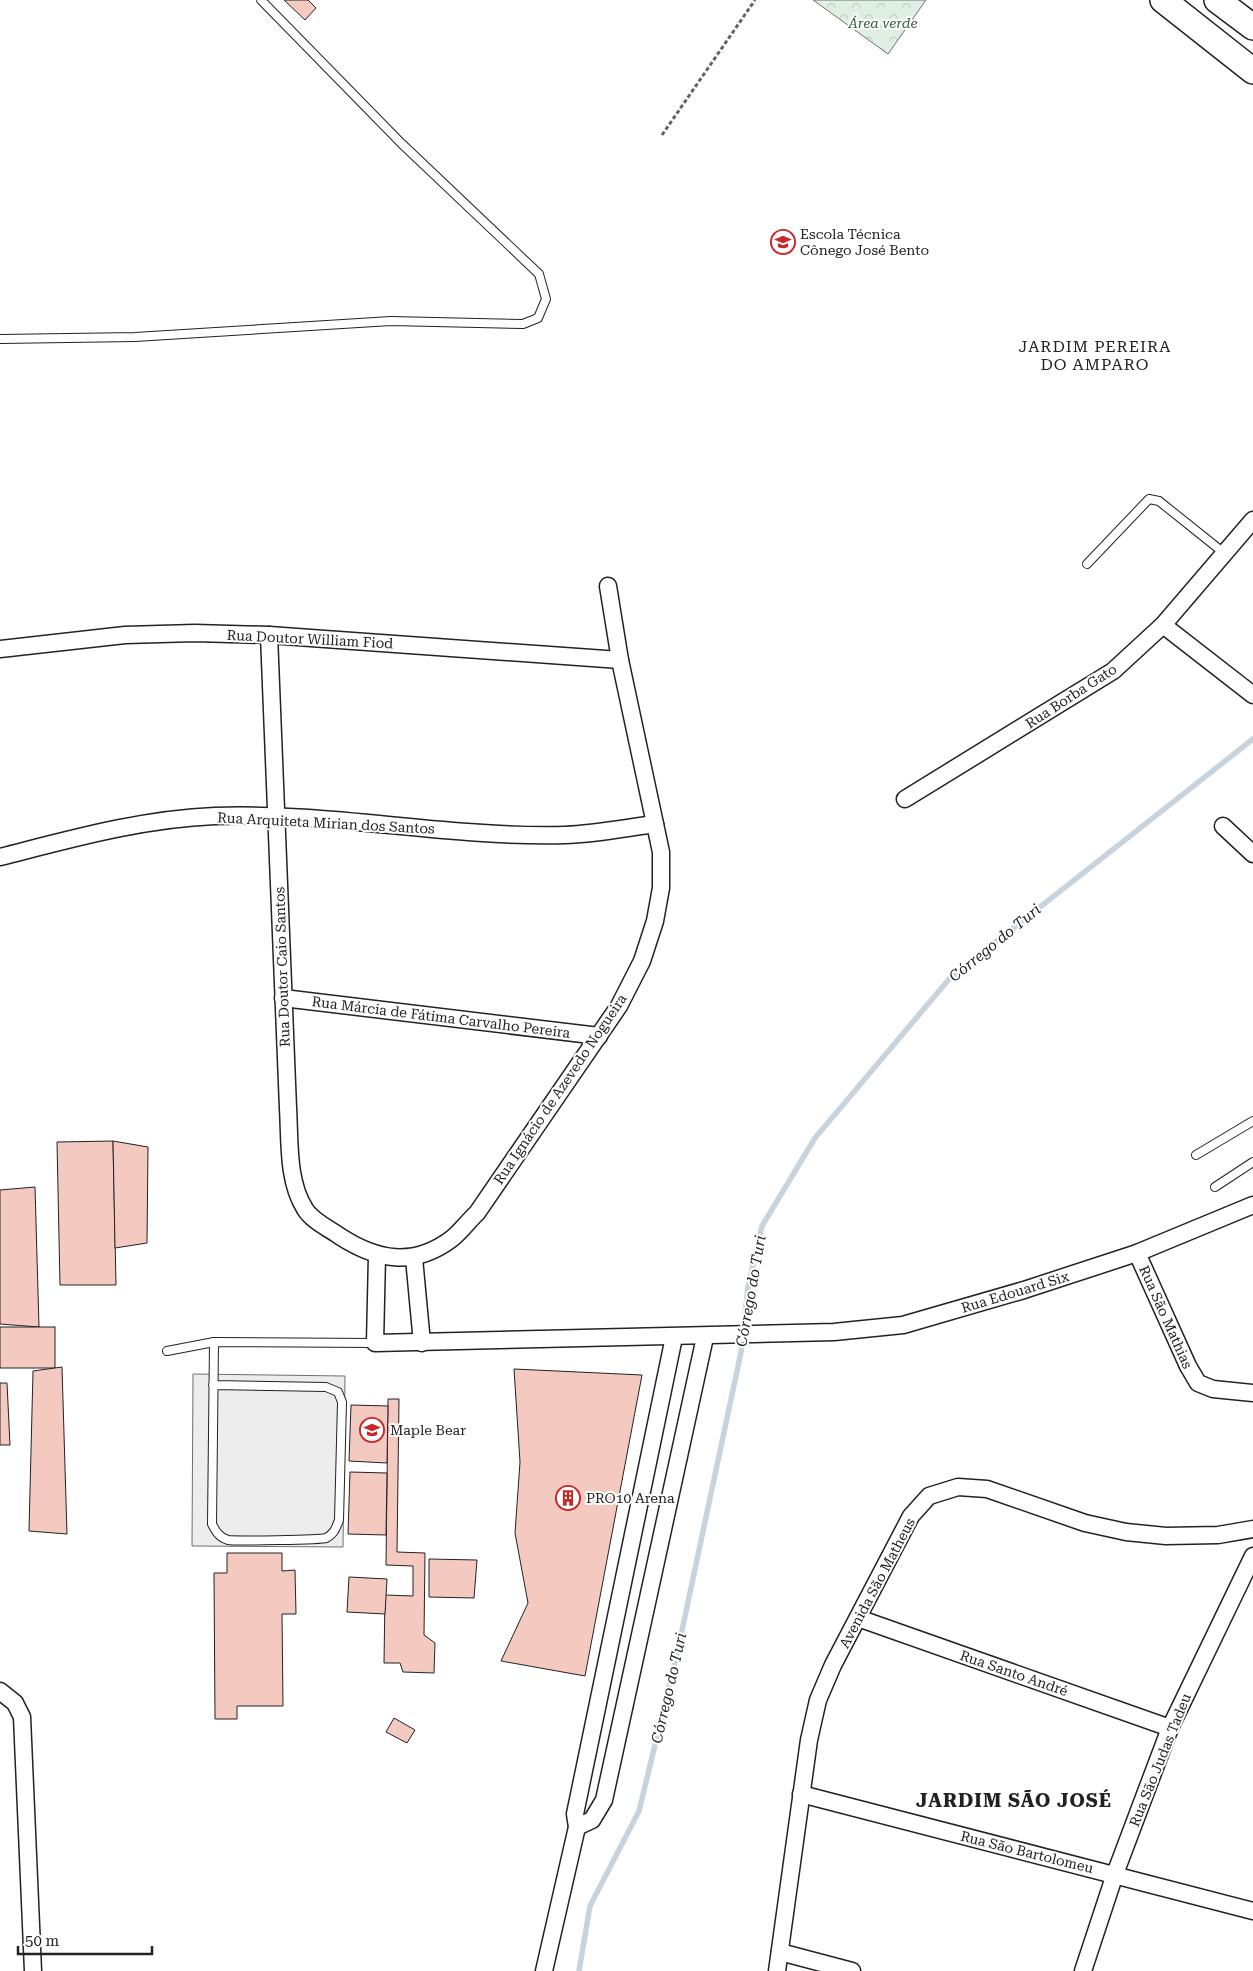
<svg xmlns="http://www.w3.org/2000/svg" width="1253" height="1971" viewBox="0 0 1253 1971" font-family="'Roboto Serif',serif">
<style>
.forest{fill:url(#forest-crowns);stroke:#6f6f6f}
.parking{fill:#ededed;stroke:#6f6f6f}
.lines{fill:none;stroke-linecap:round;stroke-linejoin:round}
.stream{stroke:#c7d3dd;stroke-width:5.5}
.building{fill:#f3c9c0;stroke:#222}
.service-casing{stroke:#222;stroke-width:10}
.minor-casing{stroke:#222;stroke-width:19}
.primary-casing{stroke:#222;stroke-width:28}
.path{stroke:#646464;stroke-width:3;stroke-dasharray:4 2.5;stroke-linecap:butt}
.service{stroke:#fff;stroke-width:8}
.minor{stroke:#fff;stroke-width:16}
.primary{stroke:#fff;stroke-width:25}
.labels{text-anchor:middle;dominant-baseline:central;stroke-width:4;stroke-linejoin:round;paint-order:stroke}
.park-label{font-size:14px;font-style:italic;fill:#2f5e38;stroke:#fff}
.poi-label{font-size:14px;fill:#222;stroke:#fff;text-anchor:start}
.street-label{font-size:14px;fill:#222;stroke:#fff}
.water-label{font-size:15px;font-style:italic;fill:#222;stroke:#fff}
.quarter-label{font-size:16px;letter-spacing:1px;fill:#222;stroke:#fff}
.district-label{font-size:19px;font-weight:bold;letter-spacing:1px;fill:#222;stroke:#fff}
</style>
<defs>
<pattern id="forest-crowns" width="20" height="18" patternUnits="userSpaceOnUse" patternTransform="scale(1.25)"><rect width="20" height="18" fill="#e0efe3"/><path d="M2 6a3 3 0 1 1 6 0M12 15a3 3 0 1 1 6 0" fill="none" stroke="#c0cdc2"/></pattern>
</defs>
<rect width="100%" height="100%" fill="#fff"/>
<path class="forest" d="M813,0H926L888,54Z"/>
<path class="parking" d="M193,1374L345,1376L343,1547L192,1546Z"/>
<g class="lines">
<path class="stream" d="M579,1971L590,1906L639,1811L677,1654L741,1352L748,1287L762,1226L815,1138L950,978L1253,739"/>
</g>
<g class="building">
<path d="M284,0H308L316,8L305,20Z"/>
<path d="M113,1141L116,1285H60L57,1142Z"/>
<path d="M113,1141L148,1147L147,1243L115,1248Z"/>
<path d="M35,1187L39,1327L0,1324V1190Z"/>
<rect x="0" y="1327" width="55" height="41"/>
<path d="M62,1367L67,1534L29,1531L33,1371Z"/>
<path d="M514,1369L642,1375L585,1676L501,1661L528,1603L515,1533L520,1462Z"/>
<path d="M0,1383H7L10,1445H0Z"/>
<path d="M388,1399H399L397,1552L425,1553L424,1635L435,1643L434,1673L403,1672L400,1663H384L385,1595L413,1596V1566L386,1565Z"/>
<path d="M351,1405L388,1406L387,1463L349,1461Z"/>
<path d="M350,1472L387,1473L386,1535L348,1534Z"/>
<path d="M227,1553H282V1571L295,1570L296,1614H282L283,1706H237V1719H215L214,1573H227Z"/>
<path d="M429,1559L477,1560L474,1598L429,1597Z"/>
<path d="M349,1577L387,1579L385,1614L347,1612Z"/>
<path d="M394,1718L415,1730L407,1743L386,1732Z"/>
</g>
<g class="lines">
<defs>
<g id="service">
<path d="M0,339L135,337L391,321L523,324L538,318L546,299L539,274L401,143L261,0"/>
<path d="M1087,564L1149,499L1159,501L1224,553"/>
<path d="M1196,1155L1253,1121"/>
<path d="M1215,1187L1253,1162"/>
<path d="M167,1351L214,1342L375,1343"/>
<path d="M213,1385L326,1387L338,1392L342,1402L339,1520C336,1528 334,1534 326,1538C321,1540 234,1541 228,1540C219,1537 216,1532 212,1524L214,1342"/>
</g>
<g id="minor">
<path d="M1163,625L1253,695"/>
<path d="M269,635L288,1108C290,1141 287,1181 305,1209C312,1221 330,1229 341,1237C377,1260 413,1267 450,1240C460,1233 468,1221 477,1213L619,1006L642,961L655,921L661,888V852L620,660L608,586"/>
<path d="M0,649L125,635L195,633L269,635L620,660"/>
<path d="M905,799L1113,671L1163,625L1253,520"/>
<path d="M1223,826L1253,854"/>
<path d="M0,857C71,839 141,819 215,816C332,812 448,838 565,835C595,834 625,828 655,824"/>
<path d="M283,998L599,1036"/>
<path d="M1137,1253L1188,1366L1198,1383L1213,1389L1253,1393"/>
<path d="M377,1256L375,1343L834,1332L903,1325L1024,1290L1137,1253L1253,1205"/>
<path d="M414,1258L422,1343"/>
<path d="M858,1618L1170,1728"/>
<path d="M0,1691L15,1703L22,1717L33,1971"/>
<path d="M801,1794L1253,1911"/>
<path d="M577,1827L592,1820L604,1800L705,1337"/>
<path d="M780,1952L852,1971"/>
<path d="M544,1971L577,1827L575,1814L674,1337"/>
<path d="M777,1971L809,1740L818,1700L833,1665L911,1516L929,1496L958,1487L987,1489L1085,1523L1126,1532L1166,1536L1218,1535L1253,1529"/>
<path d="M1083,1971L1115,1874L1170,1728L1253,1556"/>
</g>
<g id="primary">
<path d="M1163,0L1253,71"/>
<path d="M1217,0L1253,27"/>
</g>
</defs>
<use href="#service" class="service-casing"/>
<use href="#minor" class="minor-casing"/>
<use href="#primary" class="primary-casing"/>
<path class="path" d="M662,135L755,0"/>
<use href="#service" class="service"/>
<use href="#minor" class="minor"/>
<use href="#primary" class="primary"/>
</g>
<defs>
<symbol id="university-ring" viewBox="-11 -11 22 22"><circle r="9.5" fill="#fff" stroke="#c62828" stroke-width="1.5"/><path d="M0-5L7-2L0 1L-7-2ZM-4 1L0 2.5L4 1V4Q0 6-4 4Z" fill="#c62828"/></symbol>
<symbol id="school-ring" viewBox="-11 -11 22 22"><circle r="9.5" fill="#fff" stroke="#c62828" stroke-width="1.5"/><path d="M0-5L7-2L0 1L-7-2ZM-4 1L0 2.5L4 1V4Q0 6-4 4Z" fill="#c62828"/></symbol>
<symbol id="building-ring" viewBox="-11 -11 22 22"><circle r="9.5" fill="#fff" stroke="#c62828" stroke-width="1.5"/><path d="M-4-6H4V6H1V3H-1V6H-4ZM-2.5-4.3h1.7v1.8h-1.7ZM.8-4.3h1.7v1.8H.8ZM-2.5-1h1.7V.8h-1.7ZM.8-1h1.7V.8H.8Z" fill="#c62828"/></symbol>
</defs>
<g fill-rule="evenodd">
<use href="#university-ring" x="769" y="228" width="28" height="28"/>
<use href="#school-ring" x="358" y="1416" width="28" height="28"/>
<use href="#building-ring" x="554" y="1484" width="28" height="28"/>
</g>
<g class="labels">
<g class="park-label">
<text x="883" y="23">Área verde</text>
</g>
<g class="poi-label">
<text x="800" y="234">Escola Técnica<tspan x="800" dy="16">Cônego José Bento</tspan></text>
<text x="390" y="1430">Maple Bear</text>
<text x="586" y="1498">PRO10 Arena</text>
</g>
<g class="street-label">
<text transform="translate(310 639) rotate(3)">Rua Doutor William Fiod</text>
<text transform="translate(1071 696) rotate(-33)">Rua Borba Gato</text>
<text transform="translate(326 823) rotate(3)">Rua Arquiteta Mirian dos Santos</text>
<text transform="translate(282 967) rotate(-92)">Rua Doutor Caio Santos</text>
<text transform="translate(441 1017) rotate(7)">Rua Márcia de Fátima Carvalho Pereira</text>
<text transform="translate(560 1089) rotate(-56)">Rua Ignácio de Azevedo Nogueira</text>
<text transform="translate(1015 1292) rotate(-17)">Rua Edouard Six</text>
<text transform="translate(1166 1317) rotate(66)">Rua São Mathias</text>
<text transform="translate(877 1583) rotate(-62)">Avenida São Matheus</text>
<text transform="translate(1014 1673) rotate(19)">Rua Santo André</text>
<text transform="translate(1160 1760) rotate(-68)">Rua São Judas Tadeu</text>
<text transform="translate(1027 1852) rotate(14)">Rua São Bartolomeu</text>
</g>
<g class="water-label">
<text transform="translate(995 943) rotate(-39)">Córrego do Turi</text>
<text transform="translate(751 1291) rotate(-80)">Córrego do Turi</text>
<text transform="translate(669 1688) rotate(-77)">Córrego do Turi</text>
</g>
<g class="quarter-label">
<text x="1095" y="346">JARDIM PEREIRA<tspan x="1095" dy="18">DO AMPARO</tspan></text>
</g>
<g class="district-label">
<text x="1014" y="1800">JARDIM SÃO JOSÉ</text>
</g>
</g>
<path d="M18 1946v8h134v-8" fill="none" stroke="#222222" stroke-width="2.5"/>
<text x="25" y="1946" font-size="15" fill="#222222" stroke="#ffffff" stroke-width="4" paint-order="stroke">50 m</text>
</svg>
